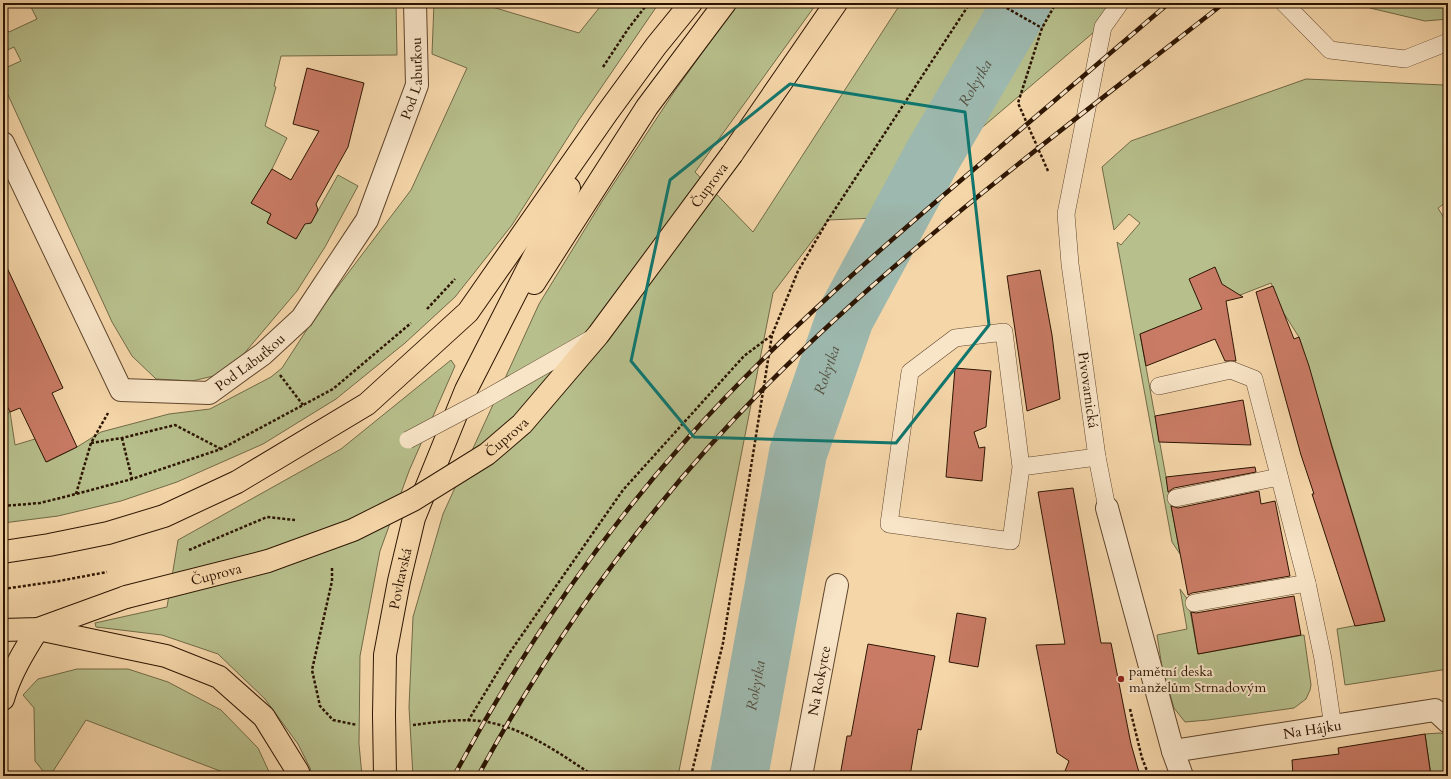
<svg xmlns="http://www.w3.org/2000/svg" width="1451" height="779" viewBox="0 0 1451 779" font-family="Cardo,serif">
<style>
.green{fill:#b7bf8c;stroke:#726a47}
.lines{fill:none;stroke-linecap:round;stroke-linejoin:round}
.river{stroke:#9db8ae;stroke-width:58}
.building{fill:#c97b65;stroke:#2d1502}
.service-casing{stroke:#5f452c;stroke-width:18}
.minor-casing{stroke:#5f452c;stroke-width:24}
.primary-casing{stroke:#2d1502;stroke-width:24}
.path{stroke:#2d1502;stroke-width:2.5;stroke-dasharray:3 2;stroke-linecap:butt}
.service{stroke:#f8e4c7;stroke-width:17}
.minor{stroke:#f8e4c7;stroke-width:22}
.primary{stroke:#f5d6a9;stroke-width:22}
.rail-casing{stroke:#2d1502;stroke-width:4.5}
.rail{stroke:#f8e4c7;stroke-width:3;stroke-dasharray:9;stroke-linecap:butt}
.service-bridge-casing{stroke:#5f452c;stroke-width:18;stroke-linecap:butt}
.primary-bridge-casing{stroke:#2d1502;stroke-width:24;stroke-linecap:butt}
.service-bridge{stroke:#f8e4c7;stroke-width:17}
.primary-bridge{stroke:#f5d6a9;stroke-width:22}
.marked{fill:none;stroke:#0f766e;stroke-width:3;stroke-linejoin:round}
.poi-dot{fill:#8f2418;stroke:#f8e4c7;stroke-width:1.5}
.labels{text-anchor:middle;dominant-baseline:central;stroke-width:4;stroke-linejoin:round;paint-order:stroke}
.street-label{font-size:14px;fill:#2d1502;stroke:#f8e4c7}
.poi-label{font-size:14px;fill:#2d1502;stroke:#f8e4c7;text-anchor:start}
.water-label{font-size:15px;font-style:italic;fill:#544e3e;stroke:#f8e4c7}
</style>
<rect width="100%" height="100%" fill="#f5d6a9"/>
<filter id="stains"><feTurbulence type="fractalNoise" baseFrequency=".005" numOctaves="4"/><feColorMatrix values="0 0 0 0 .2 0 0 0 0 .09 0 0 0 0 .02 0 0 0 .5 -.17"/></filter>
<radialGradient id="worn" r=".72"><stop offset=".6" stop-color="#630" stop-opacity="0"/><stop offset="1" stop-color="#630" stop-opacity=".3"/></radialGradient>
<g class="green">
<path d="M29,3H396L397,55L281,56L274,86L276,87L265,126L287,138L272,169L251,203L271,214L267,223L296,239L305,223H311L338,175L358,186L325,247L297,291L242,356L218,375L192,381L156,379L132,356L112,322L3,84V69L21,61L14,47L3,52V33L8,31L9,32L37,19Z"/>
<path d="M434,3H479L579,33L603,3H659L579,120L512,225L455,297L405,343L336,399L263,444L177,482L121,501L58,516L3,523V416L10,412L15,445L35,439L47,462L77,447L101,432L169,414L210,409L271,377L282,368L317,314L411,190L467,68L432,54Z"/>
<path d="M738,3H817L695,172L753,232L901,3H1128L876,218L828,220L773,293L678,776H413L409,707L413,617L443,514L539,304L601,203L674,92Z"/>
<path d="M1365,3H1448V19L1425,21L1370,8Z"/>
<path d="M1306,79L1444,85L1448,83V201L1438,208L1448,225V669L1345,685L1337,629L1385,620L1299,337L1283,312L1271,283L1140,334L1180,554L1172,542L1117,242L1121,245L1140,223L1129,214L1114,230L1102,167L1131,141Z"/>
<path d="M451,360L455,366L409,471L380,551L360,656L359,744L362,776H312L310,768L298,744L265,699L218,654L162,635L96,627L95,623L167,607L178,540L341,449Z"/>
<path d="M1180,589L1188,600L1198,654L1304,635L1311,685L1310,690L1306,699L1294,708L1208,720L1185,722L1174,708L1162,667L1157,635L1187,629Z"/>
<path d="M77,669H128L168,682L221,710L258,748L271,776H229L228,774L86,720L50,776H47L35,761L34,708L23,695L38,679Z"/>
<path d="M1440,733L1448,735V776H1431L1425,734Z"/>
</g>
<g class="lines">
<path class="river" id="s1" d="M739,776L798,453L845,318L932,157L1022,3"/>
</g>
<g class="building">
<path d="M307,68L364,83L348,147L316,204L318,210L311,223L305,224L296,239L267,223L271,214L251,203L272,169L291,180L319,131L293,124Z"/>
<path d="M3,259L63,388L52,393L77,447L46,462L20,408L10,412L3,398Z"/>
<path d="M1215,267L1222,284L1243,297L1226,301L1236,361H1225L1215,339L1146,366L1140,334L1202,309L1189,279Z"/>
<path d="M1040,270L1052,335L1060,399L1027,411L1007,276Z"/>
<path d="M1273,286L1294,339L1299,337L1309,366L1332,447L1385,621L1355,626L1312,494H1314L1301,455L1256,292Z"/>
<path d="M955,368L991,371L986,427L974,432L979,448L985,447L982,481L946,477Z"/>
<path d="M1243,400L1251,445L1159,442L1155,416Z"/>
<path d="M1255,467L1256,472L1174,488L1168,492L1166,477Z"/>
<path d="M1073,488L1101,643H1111L1131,744L1140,776H1063L1069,761L1057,753L1036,645L1065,644L1038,492Z"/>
<path d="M1259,491L1261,504L1275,501L1290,576L1192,593L1188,595L1171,506L1178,508Z"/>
<path d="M1294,596L1301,635L1198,654L1191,612L1196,613Z"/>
<path d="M957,613L986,618L978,667L949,662Z"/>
<path d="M868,644L935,656L921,730L918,729L910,776H840L847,736H851Z"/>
<path d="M1425,734L1431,776H1293L1292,760L1339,754L1338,748Z"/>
</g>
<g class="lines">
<defs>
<g id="service">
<path d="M1284,3L1330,50L1405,59L1448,42"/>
<path d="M1159,386L1231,370L1254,379L1307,583L1323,659L1333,727"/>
<path d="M1021,467L1011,541L889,524L910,372L955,338L1004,332L1021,467L1097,457"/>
<path d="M1176,498L1279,477"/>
<path d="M1107,508L1097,457L1070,264L1066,214L1103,27L1120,3"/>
<path d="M1194,603L1307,583"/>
</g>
<g id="minor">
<path id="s2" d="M3,143L121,390L209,393L263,354L302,318L367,220L417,85L415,3"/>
<path d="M1107,508L1173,751L1182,776"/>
<path id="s3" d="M1173,751L1435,710L1448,722"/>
<path id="s4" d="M801,776L837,585"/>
</g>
<g id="primary">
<path d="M732,154L836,3"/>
<path d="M534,283L647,107L725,3"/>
<path d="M3,552L49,545L108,533L164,516L237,482L367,404L468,312L607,113L656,46L691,3"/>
<path d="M38,629L166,656L219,677L264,717L298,772L299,776"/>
<path d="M3,630L38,629L126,597"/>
<path d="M3,699C10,674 24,651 38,629"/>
<path id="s5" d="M385,776L384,715L385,655L399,581L414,518L466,390L569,188"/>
</g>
</defs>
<use href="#service" class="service-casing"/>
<use href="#minor" class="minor-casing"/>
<use href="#primary" class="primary-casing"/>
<g class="path">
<path d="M998,3L1042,28"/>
<path d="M603,67L628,29L648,3"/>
<path d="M1048,171L1018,103L1042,28L1056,3"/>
<path d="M427,309L455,279"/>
<path d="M280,375L303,405"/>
<path d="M122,438L132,479"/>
<path d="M91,443L122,438L175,425L221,449"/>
<path d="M76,494L91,443L108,413"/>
<path d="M3,506L40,503L76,494L132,479L221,449L333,389L411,323"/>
<path d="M189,550L267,517L295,520"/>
<path d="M332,568V581L312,670L320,706L333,720L357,725"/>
<path d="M3,589L59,581L107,572"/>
<path d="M1130,709L1142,758L1149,776"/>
<path d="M468,721L508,655L623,490L744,356L772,335"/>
<path d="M413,725C438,722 466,717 492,723C529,731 562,755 594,776"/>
<path d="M691,776L723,643L772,335L798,271L828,220L970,3"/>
</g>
<use href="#service" class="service"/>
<use href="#minor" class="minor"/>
<use href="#primary" class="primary"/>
<defs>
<g id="rail">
<path d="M454,776C519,655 596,541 687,439C778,337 882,247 986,159C1047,107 1108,55 1169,3"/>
<path d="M478,776C556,632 654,499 769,383C908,243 1069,125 1224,3"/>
</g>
</defs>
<use href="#rail" class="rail-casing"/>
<use href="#rail" class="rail"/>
<defs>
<path id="service-bridge" d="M408,440L480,402L589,340"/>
<g id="primary-bridge">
<path id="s6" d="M126,597L268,561L353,530L413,500L487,454L522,424L598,335L732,154"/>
</g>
</defs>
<use href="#service-bridge" class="service-bridge-casing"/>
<use href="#primary-bridge" class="primary-bridge-casing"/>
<use href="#service-bridge" class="service-bridge"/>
<use href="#primary-bridge" class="primary-bridge"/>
</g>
<path class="marked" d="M790,84L965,112L989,325L896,443L694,437L631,361L670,180Z"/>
<circle class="poi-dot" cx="1121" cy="679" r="4"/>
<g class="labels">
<g class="street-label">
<text stroke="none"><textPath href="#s2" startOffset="749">Pod Labuťkou</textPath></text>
<text stroke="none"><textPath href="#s6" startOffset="741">Čuprova</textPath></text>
<text stroke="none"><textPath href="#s2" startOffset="413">Pod Labuťkou</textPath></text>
<text transform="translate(1088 390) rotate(82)">Pivovarnická</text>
<text stroke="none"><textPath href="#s6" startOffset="417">Čuprova</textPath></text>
<text stroke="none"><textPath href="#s6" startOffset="93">Čuprova</textPath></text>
<text stroke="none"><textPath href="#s5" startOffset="199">Povltavská</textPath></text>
<text stroke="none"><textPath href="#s4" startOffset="97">Na Rokytce</textPath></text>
<text stroke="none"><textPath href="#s3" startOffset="141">Na Hájku</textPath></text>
</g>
<g class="poi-label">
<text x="1129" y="671">pamětní deska<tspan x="1129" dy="16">manželům Strnadovým</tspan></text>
</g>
<g class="water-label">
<text stroke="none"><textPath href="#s1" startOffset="740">Rokytka</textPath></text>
<text stroke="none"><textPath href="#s1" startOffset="416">Rokytka</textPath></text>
<text stroke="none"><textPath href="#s1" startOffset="92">Rokytka</textPath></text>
</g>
</g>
<rect width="1451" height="779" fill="none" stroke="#f5d6a9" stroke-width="16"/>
<rect x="4" y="4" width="1443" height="771" fill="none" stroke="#2d1502" stroke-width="2"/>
<rect x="8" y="8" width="1435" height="763" fill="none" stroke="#2d1502"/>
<rect width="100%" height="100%" filter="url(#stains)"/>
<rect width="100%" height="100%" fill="url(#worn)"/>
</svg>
